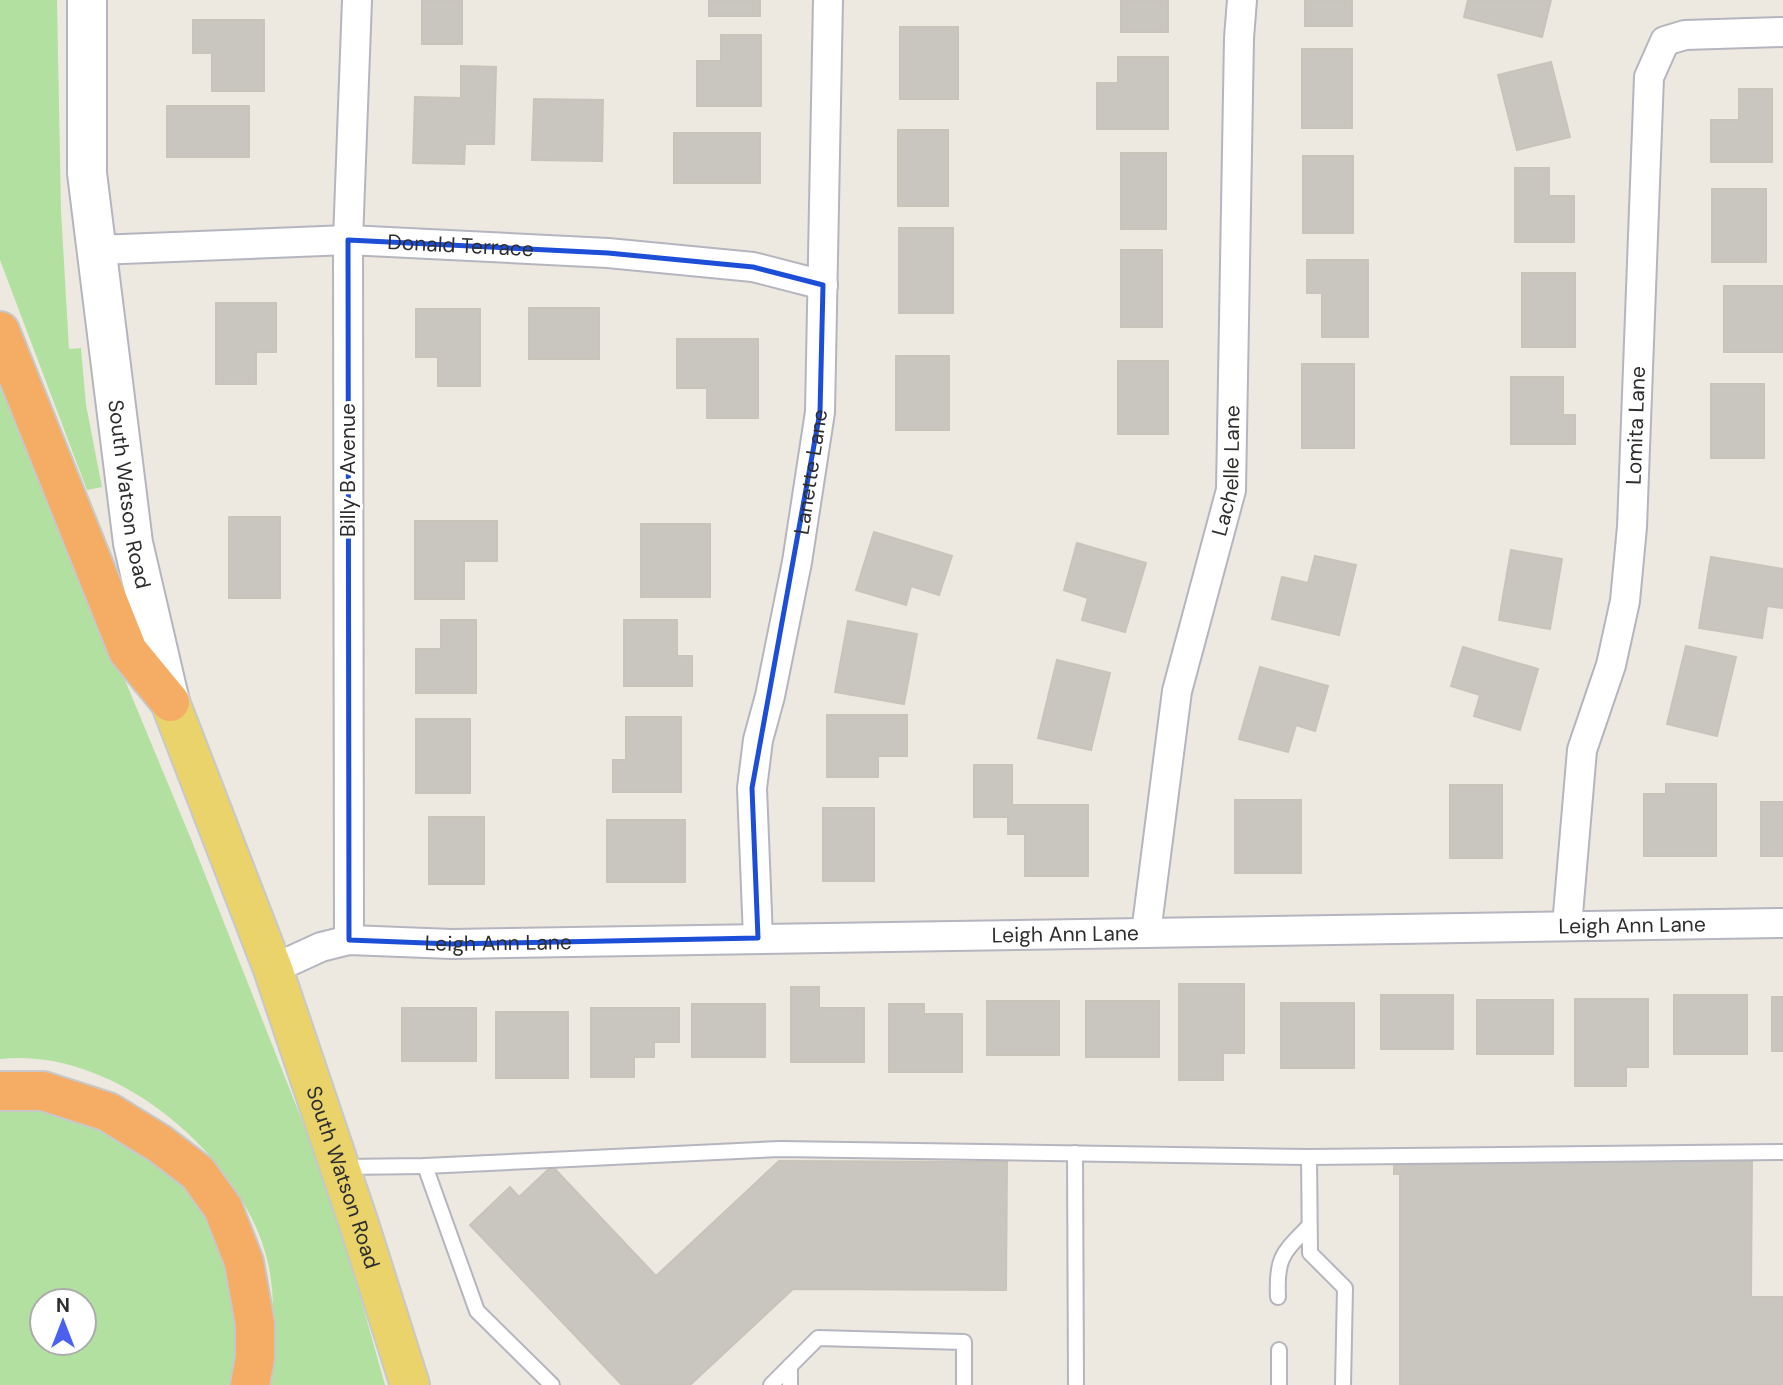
<svg xmlns="http://www.w3.org/2000/svg" width="1783" height="1385" viewBox="0 0 1783 1385" font-family="'DM Sans',sans-serif">
<style>
.green{fill:#b2e0a1;fill-rule:evenodd}
.building{fill:#c9c5bf;stroke:#c9c4ba;stroke-width:2}
.lines{fill:none;stroke-linecap:round;stroke-linejoin:round}
.service-casing{stroke:#b4b5bf;stroke-width:18}
.minor-casing{stroke:#b4b5bf;stroke-width:32}
.secondary-casing{stroke:#b4b5bf;stroke-width:42}
.primary-casing{stroke:#c8c8c8;stroke-width:42}
.motorway-casing{stroke:#c8c8c8;stroke-width:42}
.service{stroke:#fff;stroke-width:14}
.minor{stroke:#fff;stroke-width:28}
.secondary{stroke:#fff;stroke-width:38}
.primary{stroke:#e9d36a;stroke-width:38}
.motorway{stroke:#f5ac64;stroke-width:38}
.marked{fill:none;stroke:#1d4ed8;stroke-width:5;stroke-linejoin:round}
.labels{text-anchor:middle;dominant-baseline:central;stroke-width:6;stroke-linejoin:round;paint-order:stroke}
.street-label{font-size:21px;fill:#2d2d2d;stroke:#fff}
</style>
<rect width="100%" height="100%" fill="#ede9e0"/>
<g class="green">
<path d="M0,0H57L61,211L69,349L81,348L86,405L102,487L87,490L0,260Z"/>
<path d="M0,359L105,632L191,839L318,1161L354,1274L385,1385H268C272,1344 277,1304 268,1263C243,1155 114,1046 0,1059Z"/>
<path d="M0,1099L95,1121L186,1181L219,1239L235,1281L238,1355L231,1385H0ZM42,1301H84V1343H42Z"/>
</g>
<g class="building">
<rect x="422" y="0" width="40" height="44"/>
<rect x="709" y="0" width="51" height="16"/>
<rect x="1121" y="0" width="47" height="32"/>
<rect x="1305" y="0" width="47" height="26"/>
<path d="M1468,0H1551L1542,37L1464,17Z"/>
<path d="M193,20H264V91H212V53H193Z"/>
<rect x="900" y="27" width="58" height="72"/>
<path d="M721,35H761V106H697V61H721Z"/>
<rect x="1302" y="49" width="50" height="79"/>
<path d="M1118,57H1168V129H1097V83H1118Z"/>
<path d="M1551,62L1570,137L1517,150L1498,75Z"/>
<path d="M461,66L496,67L494,144H465L464,164L413,163L415,97L461,98Z"/>
<path d="M1739,89H1772V162H1711V120H1739Z"/>
<path d="M534,99L603,100L602,161L532,160Z"/>
<rect x="167" y="106" width="82" height="51"/>
<rect x="898" y="130" width="50" height="76"/>
<rect x="674" y="133" width="86" height="50"/>
<rect x="1121" y="153" width="45" height="76"/>
<rect x="1303" y="156" width="50" height="77"/>
<path d="M1515,168H1549V196H1574V242H1515Z"/>
<rect x="1712" y="189" width="54" height="73"/>
<rect x="899" y="228" width="54" height="85"/>
<rect x="1121" y="250" width="41" height="77"/>
<path d="M1307,260H1368V337H1322V293H1307Z"/>
<rect x="1522" y="273" width="53" height="74"/>
<rect x="1724" y="286" width="59" height="66"/>
<path d="M216,303H276V352H256V384H216Z"/>
<rect x="529" y="308" width="70" height="51"/>
<path d="M416,309H480V386H438V357H416Z"/>
<path d="M677,339H758V418H707V388H677Z"/>
<rect x="896" y="356" width="53" height="74"/>
<rect x="1118" y="361" width="50" height="73"/>
<rect x="1302" y="364" width="52" height="84"/>
<path d="M1511,377H1563V415H1575V444H1511Z"/>
<rect x="1711" y="384" width="53" height="74"/>
<rect x="229" y="517" width="51" height="81"/>
<path d="M415,521H497V561H464V599H415Z"/>
<rect x="641" y="524" width="69" height="73"/>
<path d="M874,532L952,556L939,595L911,586L906,605L856,590Z"/>
<path d="M1077,543L1146,563L1125,632L1082,620L1088,598L1064,590Z"/>
<path d="M1511,550L1562,559L1550,629L1499,620Z"/>
<path d="M1315,556L1356,565L1339,635L1272,619L1282,577L1308,583Z"/>
<path d="M1711,557L1783,569V608L1767,606L1762,638L1699,628Z"/>
<path d="M441,620H476V693H416V649H441Z"/>
<path d="M624,620H677V656H692V686H624Z"/>
<path d="M848,621L917,634L904,704L835,692Z"/>
<path d="M1686,646L1736,657L1717,736L1667,724Z"/>
<path d="M1463,647L1538,669L1520,730L1474,716L1480,695L1451,686Z"/>
<path d="M1057,660L1110,673L1091,750L1038,738Z"/>
<path d="M1260,667L1328,686L1315,731L1296,725L1288,752L1239,739Z"/>
<path d="M827,715H907V756H878V777H827Z"/>
<path d="M626,717H681V792H613V760H626Z"/>
<rect x="416" y="719" width="54" height="74"/>
<path d="M974,765H1012V805H1088V876H1025V834H1008V817H974Z"/>
<path d="M1666,784H1716V856H1644V794H1666Z"/>
<rect x="1450" y="785" width="52" height="73"/>
<rect x="1235" y="800" width="66" height="73"/>
<rect x="1761" y="802" width="22" height="54"/>
<rect x="823" y="808" width="51" height="73"/>
<rect x="429" y="817" width="55" height="67"/>
<rect x="607" y="820" width="78" height="62"/>
<path d="M1179,984H1244V1053H1223V1080H1179Z"/>
<path d="M791,987H819V1008H864V1062H791Z"/>
<rect x="1381" y="995" width="72" height="54"/>
<rect x="1674" y="995" width="73" height="59"/>
<rect x="1772" y="997" width="11" height="54"/>
<path d="M1575,999H1648V1067H1626V1086H1575Z"/>
<rect x="1477" y="1000" width="76" height="54"/>
<rect x="987" y="1001" width="72" height="54"/>
<rect x="1086" y="1001" width="73" height="56"/>
<rect x="1281" y="1003" width="73" height="65"/>
<rect x="692" y="1004" width="73" height="53"/>
<path d="M889,1004H924V1014H962V1072H889Z"/>
<rect x="402" y="1008" width="74" height="53"/>
<path d="M591,1008H679V1042H654V1057H634V1077H591Z"/>
<rect x="496" y="1012" width="72" height="66"/>
<path d="M1394,1160L1752,1161L1751,1297H1783V1385H1400V1174H1394Z"/>
<path d="M779,1161L1007,1162L1006,1290L793,1289L690,1385H622L470,1225L510,1187L519,1197L552,1166L656,1276Z"/>
</g>
<g class="lines">
<defs>
<g id="service">
<path d="M1075,1153L1076,1385"/>
<path d="M1309,1157L1310,1253L1345,1288L1343,1385"/>
<path d="M425,1166L477,1311L552,1385"/>
<path d="M343,1167L425,1166L780,1149L1309,1157L1783,1152"/>
<path d="M1278,1297C1276,1257 1283,1253 1309,1226"/>
<path d="M1279,1350V1385"/>
<path d="M790,1366V1385"/>
<path d="M771,1385L818,1338L964,1342V1385"/>
</g>
<g id="minor">
<path id="s1" d="M97,250L348,240L608,253L753,267L823,285"/>
<path id="s2" d="M1567,926L1582,750L1611,665L1625,601L1632,527L1649,77L1665,41L1685,35L1783,32"/>
<path id="s3" d="M1146,933L1177,691L1231,490L1239,38L1242,0"/>
<path id="s4" d="M758,938L752,788L758,740L770,696L797,562L820,412L828,0"/>
<path d="M349,940L348,240L357,0"/>
<path id="s5" d="M273,969L321,947L349,940L452,944L1783,923"/>
</g>
<g id="secondary">
<path id="s6" d="M87,0V173L133,543L170,702"/>
</g>
<g id="primary">
<path id="s7" d="M170,702L273,969L359,1224L410,1385"/>
</g>
<g id="motorway">
<path d="M0,331L128,651L170,702"/>
<path d="M0,1091H43L108,1112L160,1144L198,1173L223,1208L244,1262L255,1324V1358L250,1385"/>
</g>
</defs>
<use href="#service" class="service-casing"/>
<use href="#minor" class="minor-casing"/>
<use href="#secondary" class="secondary-casing"/>
<use href="#primary" class="primary-casing"/>
<use href="#motorway" class="motorway-casing"/>
<use href="#service" class="service"/>
<use href="#minor" class="minor"/>
<use href="#secondary" class="secondary"/>
<use href="#primary" class="primary"/>
<use href="#motorway" class="motorway"/>
</g>
<path class="marked" d="M348,240L608,253L753,267L823,285L820,412L752,788L758,938L452,944L349,940Z"/>
<g class="labels">
<g class="street-label">
<text stroke="none"><textPath href="#s1" startOffset="364">Donald Terrace</textPath></text>
<text stroke="none"><textPath href="#s2" startOffset="508">Lomita Lane</textPath></text>
<text transform="translate(348 470) rotate(-90)">Billy B Avenue</text>
<text stroke="none"><textPath href="#s3" startOffset="471">Lachelle Lane</textPath></text>
<text stroke="none"><textPath href="#s4" startOffset="472">Lanette Lane</textPath></text>
<text stroke="none"><textPath href="#s6" startOffset="497">South Watson Road</textPath></text>
<text stroke="none"><textPath href="#s5" startOffset="1365">Leigh Ann Lane</textPath></text>
<text stroke="none"><textPath href="#s5" startOffset="798">Leigh Ann Lane</textPath></text>
<text stroke="none"><textPath href="#s5" startOffset="231">Leigh Ann Lane</textPath></text>
<text stroke="none"><textPath href="#s7" startOffset="506">South Watson Road</textPath></text>
</g>
</g>
<g transform="translate(63 1322)"><circle r="33" fill="#ffffff" stroke="#ababab" stroke-width="2"/>
<path d="M0-5L12 26L0 18L-12 26Z" fill="#4b60ef"/>
<text y="-10" font-size="19" font-weight="bold" text-anchor="middle" fill="#2d2d2d">N</text>
</g>
</svg>
